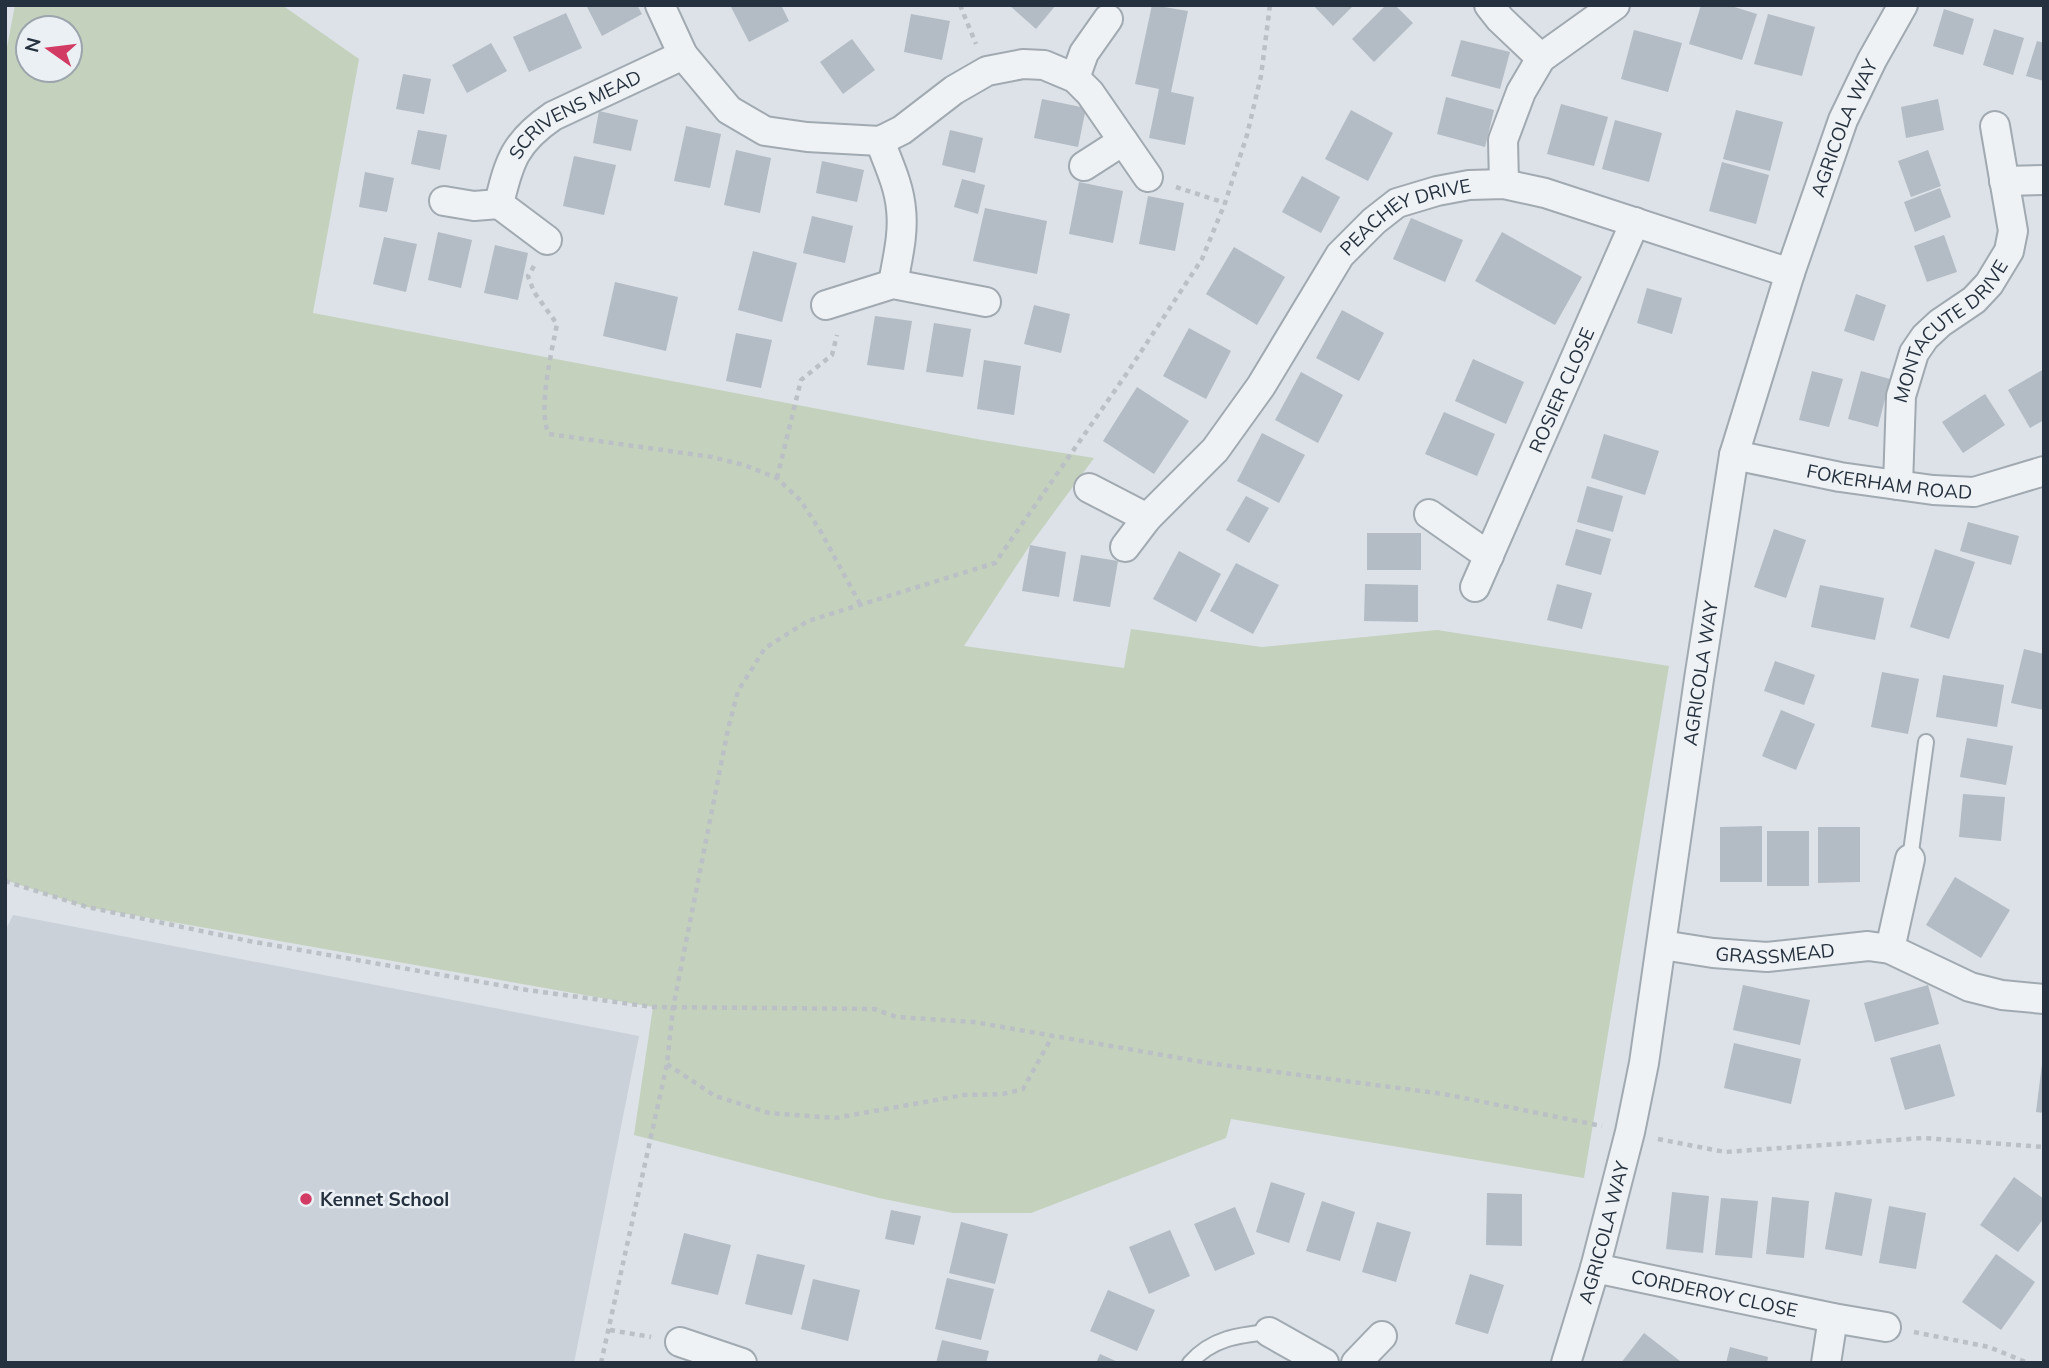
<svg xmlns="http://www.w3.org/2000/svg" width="2049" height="1368" viewBox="0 0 2049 1368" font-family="Mulish,sans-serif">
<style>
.built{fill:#cad1d9}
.green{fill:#c4d1bd;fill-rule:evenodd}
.building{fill:#b3bbc4}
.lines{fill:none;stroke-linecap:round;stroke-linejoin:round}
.service-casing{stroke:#a1a9b1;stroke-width:18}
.minor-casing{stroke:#a1a9b1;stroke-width:32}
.path{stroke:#bac0c5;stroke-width:4.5;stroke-dasharray:5 5;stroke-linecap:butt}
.service{stroke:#eff2f5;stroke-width:14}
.minor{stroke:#eff2f5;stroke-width:28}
.poi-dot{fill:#d23b64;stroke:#ebf0f5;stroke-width:2.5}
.labels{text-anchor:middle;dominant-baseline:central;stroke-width:5;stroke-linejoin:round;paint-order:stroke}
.street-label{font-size:19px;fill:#25313e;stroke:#ebf0f5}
.poi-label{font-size:19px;font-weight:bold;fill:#25313e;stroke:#ebf0f5;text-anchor:start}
</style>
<rect width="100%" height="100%" fill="#dce2e7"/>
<path class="built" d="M13,915L639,1036L574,1363H5V931Z"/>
<path class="green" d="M15,5H282L359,59L313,313L982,440L1094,458L1030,545L964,646L1124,668L1131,629L1262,647L1437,630L1669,666L1584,1178L1231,1119L1226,1138L1031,1213H953L879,1198L634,1135L653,1007L87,907L5,880V58ZM28,28H70V70H28Z"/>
<g class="building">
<path d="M591,5H637L642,14L602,36L587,7Z"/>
<path d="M730,5H781L789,21L749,42Z"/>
<path d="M1009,5H1056L1036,29Z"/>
<path d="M1152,5L1188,11L1171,92L1194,97L1185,145L1149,138L1159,89L1135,84Z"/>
<path d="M1313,5H1354L1333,26Z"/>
<path d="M1386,5H1395L1413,23L1374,62L1352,39Z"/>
<path d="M1701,5H1728L1757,14L1742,60L1689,44Z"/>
<path d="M1944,9L1974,19L1963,55L1933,46Z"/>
<path d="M566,13L582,48L529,72L513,37Z"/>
<path d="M911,14L950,21L942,60L904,52Z"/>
<path d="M1768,14L1815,27L1802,76L1754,64Z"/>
<path d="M1994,29L2024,38L2013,75L1983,65Z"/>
<path d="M1634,30L1682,43L1668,92L1621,79Z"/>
<path d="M852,39L875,70L843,94L820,62Z"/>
<path d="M1461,40L1510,52L1500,89L1451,76Z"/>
<path d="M2037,41L2044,43V81L2026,76Z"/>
<path d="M491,43L507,71L467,93L452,65Z"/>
<path d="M403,74L431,79L424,114L396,109Z"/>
<path d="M1446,97L1494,110L1485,147L1437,134Z"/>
<path d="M1042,99L1086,108L1078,147L1034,138Z"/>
<path d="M1938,99L1944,130L1906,138L1901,107Z"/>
<path d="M1561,104L1608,117L1594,166L1547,154Z"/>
<path d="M1351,110L1393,133L1368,181L1325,159Z"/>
<path d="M1736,110L1783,122L1770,171L1723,159Z"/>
<path d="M599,111L638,120L631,151L593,143Z"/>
<path d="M1615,120L1662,133L1649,182L1602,169Z"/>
<path d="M686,126L721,134L710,188L674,181Z"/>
<path d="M418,130L447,135L440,170L411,164Z"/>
<path d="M950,130L983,138L975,173L942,165Z"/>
<path d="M736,150L771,158L760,213L724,205Z"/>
<path d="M1928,150L1941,186L1911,197L1898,161Z"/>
<path d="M574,156L616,165L604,215L563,206Z"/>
<path d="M822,161L864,170L857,202L816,193Z"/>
<path d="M1722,162L1769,175L1756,224L1709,211Z"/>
<path d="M365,172L394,178L387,212L359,207Z"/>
<path d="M1302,176L1340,197L1321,233L1282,212Z"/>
<path d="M962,179L985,185L978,214L954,207Z"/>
<path d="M1079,182L1123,191L1113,243L1069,234Z"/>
<path d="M1940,188L1951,217L1915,232L1904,202Z"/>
<path d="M1148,196L1184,203L1175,251L1139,244Z"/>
<path d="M985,208L1047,221L1037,274L973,261Z"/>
<path d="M812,216L853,226L845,263L803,253Z"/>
<path d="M1411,218L1463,240L1445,282L1393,259Z"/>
<path d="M438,232L472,240L461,288L428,280Z"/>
<path d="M1502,232L1582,277L1555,325L1475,281Z"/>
<path d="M1944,235L1957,272L1927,282L1914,246Z"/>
<path d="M384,237L417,244L406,292L373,284Z"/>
<path d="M495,245L528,253L518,300L484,293Z"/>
<path d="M1234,247L1285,277L1257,325L1206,294Z"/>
<path d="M753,251L797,263L782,322L738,310Z"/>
<path d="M615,282L678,297L666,351L603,336Z"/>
<path d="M1647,288L1682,298L1672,334L1637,323Z"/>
<path d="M1856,294L1886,305L1874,341L1844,331Z"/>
<path d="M1034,305L1070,314L1061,353L1024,344Z"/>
<path d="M1342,310L1384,333L1359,381L1316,358Z"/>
<path d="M875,316L912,321L904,370L867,365Z"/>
<path d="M934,323L971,329L963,377L926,372Z"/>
<path d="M1189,328L1231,351L1206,399L1163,376Z"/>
<path d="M736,333L772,340L761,388L726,381Z"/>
<path d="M1473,359L1524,382L1506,424L1455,401Z"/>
<path d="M984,360L1021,366L1014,415L977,409Z"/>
<path d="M2044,369V420L2030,428L2008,390Z"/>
<path d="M1812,371L1843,379L1829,427L1799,420Z"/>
<path d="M1861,371L1890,379L1878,427L1848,419Z"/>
<path d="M1301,372L1343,395L1318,443L1275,420Z"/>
<path d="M1137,387L1189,421L1154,474L1103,441Z"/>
<path d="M1985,394L2005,425L1963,453L1942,422Z"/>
<path d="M1444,412L1495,434L1477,476L1425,454Z"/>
<path d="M1262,433L1305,455L1279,503L1237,481Z"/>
<path d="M1604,434L1659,451L1645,495L1591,478Z"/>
<path d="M1587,486L1623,496L1613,532L1577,522Z"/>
<path d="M1246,496L1269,508L1249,543L1226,530Z"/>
<path d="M1968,522L2019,536L2011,565L1960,551Z"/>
<path d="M1576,529L1611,539L1601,575L1565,565Z"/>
<path d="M1774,529L1806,540L1786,598L1754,587Z"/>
<rect x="1367" y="533" width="54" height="37"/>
<path d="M1030,545L1066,552L1059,597L1022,591Z"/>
<path d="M1935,549L1975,562L1949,639L1910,627Z"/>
<path d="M1179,551L1221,574L1196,622L1153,599Z"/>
<path d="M1081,555L1118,561L1110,607L1073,601Z"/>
<path d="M1236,563L1279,585L1253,634L1210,611Z"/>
<path d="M1365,584L1418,585V622L1364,621Z"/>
<path d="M1557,584L1592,593L1582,629L1547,620Z"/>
<path d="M1820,585L1884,598L1875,640L1811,627Z"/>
<path d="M2024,649L2044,654V710L2011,703Z"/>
<path d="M1775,661L1815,675L1804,705L1764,691Z"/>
<path d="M1882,672L1919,679L1908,734L1871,727Z"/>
<path d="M1943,675L2004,685L1997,727L1936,717Z"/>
<path d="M1781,710L1815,724L1796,770L1762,756Z"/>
<path d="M1967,738L2013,746L2006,785L1960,777Z"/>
<path d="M1963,794L2005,797L2001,841L1959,837Z"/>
<path d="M1762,826V882H1720V827Z"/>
<path d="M1818,827H1860V882L1818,883Z"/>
<rect x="1767" y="831" width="42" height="55"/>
<path d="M1955,877L2010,910L1981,958L1926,925Z"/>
<path d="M1743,985L1810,1000L1800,1045L1733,1030Z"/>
<path d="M1928,985L1939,1024L1875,1042L1864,1003Z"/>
<path d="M1734,1043L1801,1059L1791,1104L1724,1088Z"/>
<path d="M1940,1044L1955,1096L1905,1110L1890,1058Z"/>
<path d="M2042,1064H2044V1113L2036,1112Z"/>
<path d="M2014,1177L2044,1199V1218L2018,1252L1980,1225Z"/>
<path d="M1271,1182L1305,1193L1289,1243L1256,1232Z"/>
<path d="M1672,1192L1709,1196L1703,1253L1666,1249Z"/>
<path d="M1835,1192L1872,1199L1862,1256L1825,1249Z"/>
<path d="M1487,1193L1522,1194V1246L1486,1245Z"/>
<path d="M1772,1197L1809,1201L1804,1258L1766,1254Z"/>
<path d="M1721,1198L1758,1201L1752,1258L1715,1255Z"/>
<path d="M1322,1201L1355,1212L1340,1261L1306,1251Z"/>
<path d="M1889,1206L1926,1213L1916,1269L1879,1263Z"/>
<path d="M1235,1207L1255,1254L1215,1271L1194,1224Z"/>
<path d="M891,1210L921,1216L914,1245L885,1239Z"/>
<path d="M961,1222L1008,1234L995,1284L949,1273Z"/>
<path d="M1377,1222L1411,1232L1396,1282L1362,1272Z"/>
<path d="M1170,1230L1190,1276L1149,1294L1129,1247Z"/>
<path d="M684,1233L731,1245L718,1295L671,1284Z"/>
<path d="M757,1254L805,1265L792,1315L745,1304Z"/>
<path d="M1996,1254L2035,1282L2001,1330L1962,1302Z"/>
<path d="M1470,1274L1504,1285L1488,1334L1455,1324Z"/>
<path d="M947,1278L994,1289L981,1340L935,1329Z"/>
<path d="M813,1279L860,1290L848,1341L801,1329Z"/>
<path d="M1108,1290L1155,1310L1137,1351L1090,1331Z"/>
<path d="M1644,1333L1680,1361L1678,1363H1621Z"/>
<path d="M942,1340L989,1351L986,1363H936Z"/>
<path d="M1730,1347L1768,1357L1767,1363H1726Z"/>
<path d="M1100,1354L1120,1363H1096Z"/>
</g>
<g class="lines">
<defs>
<g id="service">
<path d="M1910,859L1926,742"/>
<path d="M1190,1363C1212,1338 1239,1335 1269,1332"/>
</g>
<g id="minor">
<path d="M660,5L683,55L729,110L765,131L807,137L880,141L902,130L954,90L987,71L1023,64L1044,65L1075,78L1090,93L1148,177"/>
<path d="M1489,5L1500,19L1541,58"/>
<path d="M1075,78L1084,53L1108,19"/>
<path d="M880,141C888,163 899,185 901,209C904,234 897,260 893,284"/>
<path d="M1084,166L1123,141"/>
<path d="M2004,181L2044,180"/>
<path d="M1504,184L1503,140L1521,92L1541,58L1615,5"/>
<path d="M444,201L474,206L499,204"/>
<path id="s1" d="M547,240L499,204C509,161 515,142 553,116L683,55"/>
<path d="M826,305L893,284L986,302"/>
<path id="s2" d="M1734,455L1840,477L1933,490L1974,492L2044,471"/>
<path id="s3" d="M1898,485L1901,396L1914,353L1925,337L1940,323L1974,300L1989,284L2009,251L2013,231L1995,126"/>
<path d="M1089,488L1147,518"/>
<path d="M1429,514L1489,556"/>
<path id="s4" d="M1125,547L1147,518L1215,450L1261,386L1340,255L1374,221L1397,203L1437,191L1469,185L1504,184L1545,193L1790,273"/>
<path id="s5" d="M1475,587L1635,222"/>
<path id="s6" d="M1662,945L1713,953L1767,957L1868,946L1890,949L1970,987L2002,995L2044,999"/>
<path d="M1890,949L1910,859"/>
<path id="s7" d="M1595,1268L1833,1318L1886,1327"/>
<path d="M1269,1332L1324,1363"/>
<path d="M680,1342L742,1363"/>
<path d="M1356,1363L1382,1336"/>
<path id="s8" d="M1566,1363L1595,1268L1630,1132L1644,1063L1699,679L1734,455L1790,273L1843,120L1872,60L1903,5"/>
<path d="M1826,1363L1833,1318"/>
</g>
</defs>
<use href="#service" class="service-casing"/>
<use href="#minor" class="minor-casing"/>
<g class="path">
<path d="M960,5L976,44"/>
<path d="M1176,187L1225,203"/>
<path d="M534,266L528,276L534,292L557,324C552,350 537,412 549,434L712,457L744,465L777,478L801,501L821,532L860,604"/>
<path d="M777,478L801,380L832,355L837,335"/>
<path d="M5,881L87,907L249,941L527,990L653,1007L874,1009L897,1017L974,1022L1208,1063L1444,1094L1602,1126"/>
<path d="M667,1064L715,1096L769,1113L835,1118L964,1095L1003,1094L1023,1089L1053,1035"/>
<path d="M1658,1139L1725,1152L1923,1138L2044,1147"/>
<path d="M610,1330L651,1337"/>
<path d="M1914,1332L1989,1347L2028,1363"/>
<path d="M601,1363L667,1064L673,1008L728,729L738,691L765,648L808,621L995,563L1125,376L1202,259L1225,203L1247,135L1261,76L1270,5"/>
</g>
<use href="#service" class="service"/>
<use href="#minor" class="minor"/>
</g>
<circle class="poi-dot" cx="306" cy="1199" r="7"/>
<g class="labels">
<g class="street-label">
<text stroke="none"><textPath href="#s1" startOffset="186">SCRIVENS MEAD</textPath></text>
<text stroke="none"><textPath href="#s8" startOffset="1270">AGRICOLA WAY</textPath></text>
<text stroke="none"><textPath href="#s4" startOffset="443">PEACHEY DRIVE</textPath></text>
<text stroke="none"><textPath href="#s3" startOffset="173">MONTACUTE DRIVE</textPath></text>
<text stroke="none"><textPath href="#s5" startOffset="215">ROSIER CLOSE</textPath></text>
<text stroke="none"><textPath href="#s2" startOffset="158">FOKERHAM ROAD</textPath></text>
<text stroke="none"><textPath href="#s8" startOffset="704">AGRICOLA WAY</textPath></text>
<text stroke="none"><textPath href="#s6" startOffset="114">GRASSMEAD</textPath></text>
<text stroke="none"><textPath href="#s8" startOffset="136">AGRICOLA WAY</textPath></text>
<text stroke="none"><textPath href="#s7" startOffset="122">CORDEROY CLOSE</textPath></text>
</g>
<g class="poi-label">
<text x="320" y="1199">Kennet School</text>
</g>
</g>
<rect width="2049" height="1368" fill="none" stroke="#25313e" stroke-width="14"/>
<g transform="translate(49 49) rotate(284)"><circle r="33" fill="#ebf0f5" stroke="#9ca4ac" stroke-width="2"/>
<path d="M0-5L12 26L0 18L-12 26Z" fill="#d23b64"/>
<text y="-10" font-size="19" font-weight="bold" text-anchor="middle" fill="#25313e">N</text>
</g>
</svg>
